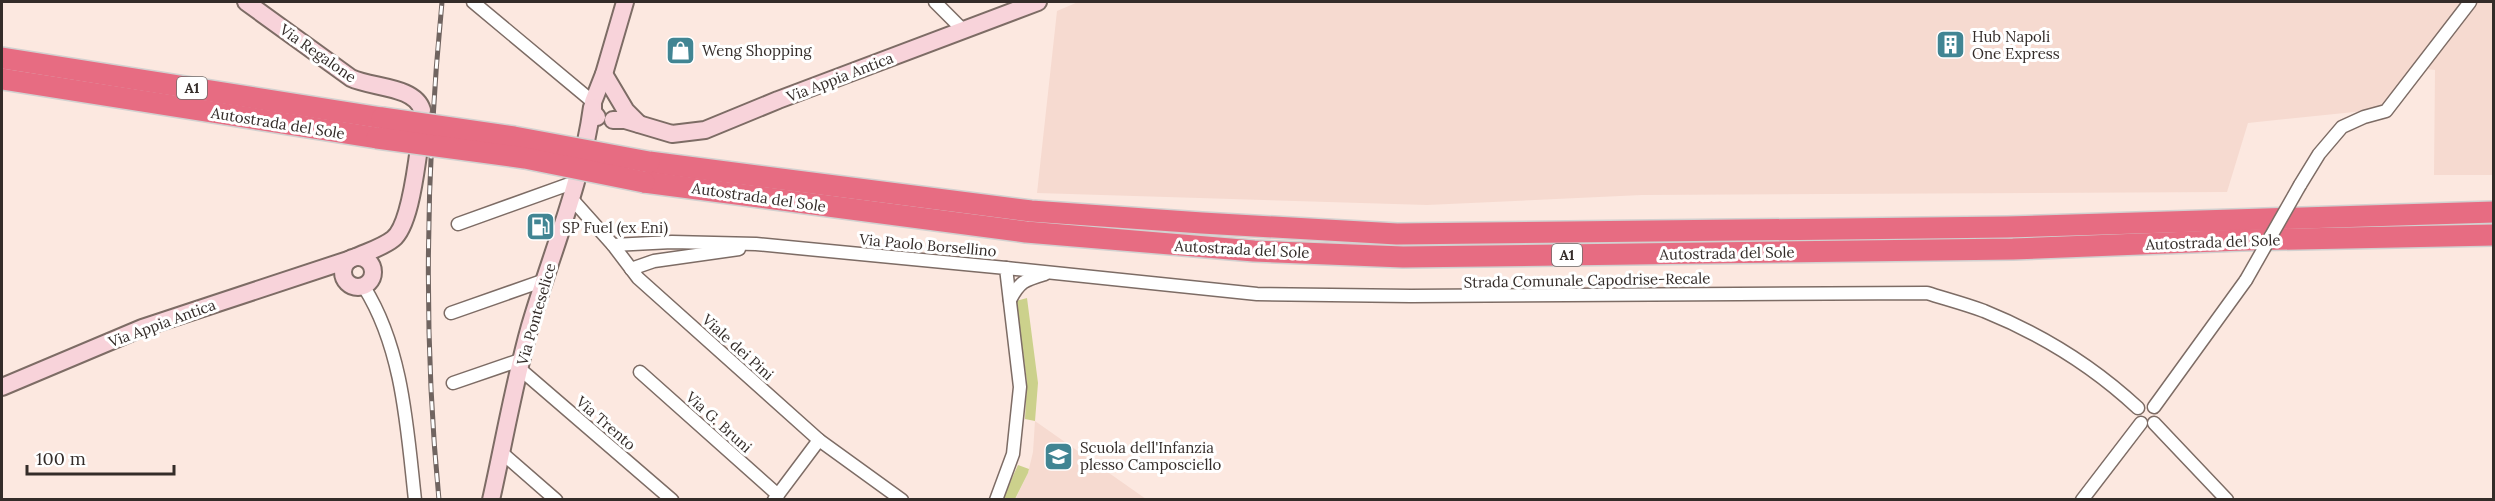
<svg xmlns="http://www.w3.org/2000/svg" width="2495" height="501" viewBox="0 0 2495 501" font-family="Lora,serif">
<style>
.built{fill:#f6dad0}
.green{fill:#ccd18c}
.lines{fill:none;stroke-linecap:round;stroke-linejoin:round}
.street-casing{stroke:#7d6c65;stroke-width:15}
.secondary-casing{stroke:#7d6c65;stroke-width:20}
.highway-casing{stroke:#d2d1d0;stroke-width:24}
.street{stroke:#fff;stroke-width:12}
.secondary{stroke:#f8d3da;stroke-width:16}
.highway{stroke:#e76c82;stroke-width:21}
.rail-casing{stroke:#706460;stroke-width:5}
.rail{stroke:#fff;stroke-width:3;stroke-dasharray:9;stroke-linecap:butt}
.street-bridge-casing{stroke:#7d6c65;stroke-width:15;stroke-linecap:butt}
.highway-bridge-casing{stroke:#d2d1d0;stroke-width:24;stroke-linecap:butt}
.street-bridge{stroke:#fff;stroke-width:12}
.highway-bridge{stroke:#e76c82;stroke-width:21}
.labels{text-anchor:middle;dominant-baseline:central;stroke-width:6;stroke-linejoin:round;paint-order:stroke}
.shield{fill:#fff;stroke:#716b69;stroke-width:1.5}
.shield-label{font-size:14px;font-weight:bold;fill:#342c29}
.poi-label{font-size:15px;fill:#342c29;stroke:#fff;text-anchor:start}
.street-label{font-size:15px;fill:#342c29;stroke:#fff}
</style>
<rect width="100%" height="100%" fill="#fce8e0"/>
<g class="built">
<path d="M1078,2H2493V175H2434L2435,70L2428,69L2391,115L2364,111L2248,123L2227,192L1642,195L1427,205L1037,193L1057,11Z"/>
<path d="M1035,421L1146,499L1015,500L1028,473L1033,452Z"/>
</g>
<g class="green">
<path d="M1027,298L1038,383L1035,421L1025,419L1027,382L1016,301Z"/>
<path d="M1018,465L1029,469L1028,473L1015,499L1002,500Z"/>
</g>
<g class="lines">
<defs>
<g id="street">
<path d="M473,2L593,102"/>
<path d="M935,2L963,30"/>
<path d="M2300,185L2319,154L2342,127L2364,117L2386,111L2470,2"/>
<path d="M571,198L613,245L638,278L819,440L902,500"/>
<path d="M458,224L575,182"/>
<path d="M613,245L672,242L756,244L1006,268L1020,387L1013,454L996,500"/>
<path d="M1006,268L1257,294L1411,296L1927,293C1946,299 1965,304 1984,311C2041,334 2094,367 2138,408"/>
<path d="M631,269L654,261L739,249"/>
<path d="M364,287C403,349 407,428 415,500"/>
<path d="M1010,300C1020,281 1025,280 1045,274"/>
<path d="M451,313L545,280"/>
<path d="M520,369L672,500"/>
<path d="M640,372L778,495"/>
<path d="M453,383L523,359"/>
<path d="M2154,407L2246,280"/>
<path d="M2154,423L2227,500"/>
<path d="M501,452L556,500"/>
<path d="M774,500L819,440"/>
<path d="M2082,500L2141,423"/>
</g>
<g id="secondary">
<path d="M246,2L351,78C372,88 415,86 422,110"/>
<path d="M604,74L626,111L639,124"/>
<path d="M597,117L593,112V102L604,74L625,2"/>
<path d="M613,120H625L672,134L705,130L778,100L1038,2"/>
<circle cx="358" cy="272" r="15"/>
<path d="M356,257C367,252 383,247 393,239C409,226 415,175 418,155"/>
<path d="M2,387L142,328L351,259"/>
<path d="M491,500C504,442 514,383 530,326C551,254 582,182 592,107"/>
</g>
<g id="highway">
<path d="M2,58L382,118"/>
<path d="M2,79L377,138"/>
<path d="M649,162L1031,211L1202,223L1397,234L2007,227L2494,212"/>
<path d="M644,182L1026,232L1254,251L1403,257L2013,249L2242,240L2494,235"/>
</g>
</defs>
<use href="#street" class="street-casing"/>
<use href="#secondary" class="secondary-casing"/>
<use href="#highway" class="highway-casing"/>
<use href="#street" class="street"/>
<use href="#secondary" class="secondary"/>
<use href="#highway" class="highway"/>
<defs>
<path id="rail" d="M439,500C423,335 426,166 442,2"/>
</defs>
<use href="#rail" class="rail-casing"/>
<use href="#rail" class="rail"/>
<defs>
<path id="street-bridge" d="M2246,280L2300,185"/>
<g id="highway-bridge">
<path d="M382,118L514,137L649,162"/>
<path d="M377,138L525,158L644,182"/>
</g>
</defs>
<use href="#street-bridge" class="street-bridge-casing"/>
<use href="#highway-bridge" class="highway-bridge-casing"/>
<use href="#street-bridge" class="street-bridge"/>
<use href="#highway-bridge" class="highway-bridge"/>
</g>
<defs>
<symbol id="building-square" viewBox="-11 -11 22 22"><rect x="-9" y="-9" width="18" height="18" rx="4" fill="#418593" stroke="#fff"/><path d="M-4-6H4V6H1V3H-1V6H-4ZM-2.5-4.3h1.7v1.8h-1.7ZM.8-4.3h1.7v1.8H.8ZM-2.5-1h1.7V.8h-1.7ZM.8-1h1.7V.8H.8Z" fill="#fff"/></symbol>
<symbol id="shop-square" viewBox="-11 -11 22 22"><rect x="-9" y="-9" width="18" height="18" rx="4" fill="#418593" stroke="#fff"/><path d="M-5-2.5h2.3a2.7 3.5 0 0 1 5.4 0H5L5.5 6h-11ZM-1.5-2.5h3a1.5 2.3 0 0 0-3 0Z" fill="#fff"/></symbol>
<symbol id="fuel-square" viewBox="-11 -11 22 22"><rect x="-9" y="-9" width="18" height="18" rx="4" fill="#418593" stroke="#fff"/><path d="M-5.5-6h7V0h2V4h1.3V-2.5L3-4.5l.8-.8L6-3V5H2.5V1h-1V6h-7ZM-4.2-4.7v3.2H.2V-4.7Z" fill="#fff"/></symbol>
<symbol id="school-square" viewBox="-11 -11 22 22"><rect x="-9" y="-9" width="18" height="18" rx="4" fill="#418593" stroke="#fff"/><path d="M0-5L7-2L0 1L-7-2ZM-4 1L0 2.5L4 1V4Q0 6-4 4Z" fill="#fff"/></symbol>
</defs>
<g fill-rule="evenodd">
<use href="#building-square" x="1934" y="28" width="33" height="33"/>
<use href="#shop-square" x="664" y="34" width="33" height="33"/>
<use href="#fuel-square" x="524" y="210" width="33" height="33"/>
<use href="#school-square" x="1042" y="440" width="33" height="33"/>
</g>
<g class="labels">
<g class="shield">
<rect x="177" y="77" width="30" height="22" rx="4.5"/>
<rect x="1552" y="244" width="30" height="22" rx="4.5"/>
</g>
<g class="shield-label">
<text x="192" y="88">A1</text>
<text x="1567" y="255">A1</text>
</g>
<g class="poi-label">
<text x="1972" y="36">Hub Napoli<tspan x="1972" dy="17">One Express</tspan></text>
<text x="702" y="50">Weng Shopping</text>
<text x="562" y="227">SP Fuel (ex Eni)</text>
<text x="1080" y="447">Scuola dell'Infanzia<tspan x="1080" dy="17">plesso Camposciello</tspan></text>
</g>
<g class="street-label">
<text transform="translate(318 53) rotate(35)">Via Regalone</text>
<text transform="translate(840 77) rotate(-21)">Via Appia Antica</text>
<text transform="translate(278 123) rotate(9)">Autostrada del Sole</text>
<text transform="translate(759 197) rotate(8)">Autostrada del Sole</text>
<text transform="translate(2213 242) rotate(-2)">Autostrada del Sole</text>
<text transform="translate(928 245) rotate(5)">Via Paolo Borsellino</text>
<text transform="translate(1242 249) rotate(3)">Autostrada del Sole</text>
<text transform="translate(1727 253) rotate(-1)">Autostrada del Sole</text>
<text transform="translate(1587 280) rotate(-1)">Strada Comunale Capodrise-Recale</text>
<text transform="translate(536 314) rotate(-74)">Via Ponteselice</text>
<text transform="translate(162 323) rotate(-20)">Via Appia Antica</text>
<text transform="translate(738 347) rotate(42)">Viale dei Pini</text>
<text transform="translate(719 422) rotate(42)">Via G. Bruni</text>
<text transform="translate(606 423) rotate(41)">Via Trento</text>
</g>
</g>
<rect width="2495" height="501" fill="none" stroke="#342c29" stroke-width="6"/>
<path d="M27 465v9h147v-9" fill="none" stroke="#342c29" stroke-width="3"/>
<text x="36" y="465" font-size="18" fill="#342c29" stroke="#ffffff" stroke-width="4.5" paint-order="stroke">100 m</text>
</svg>
